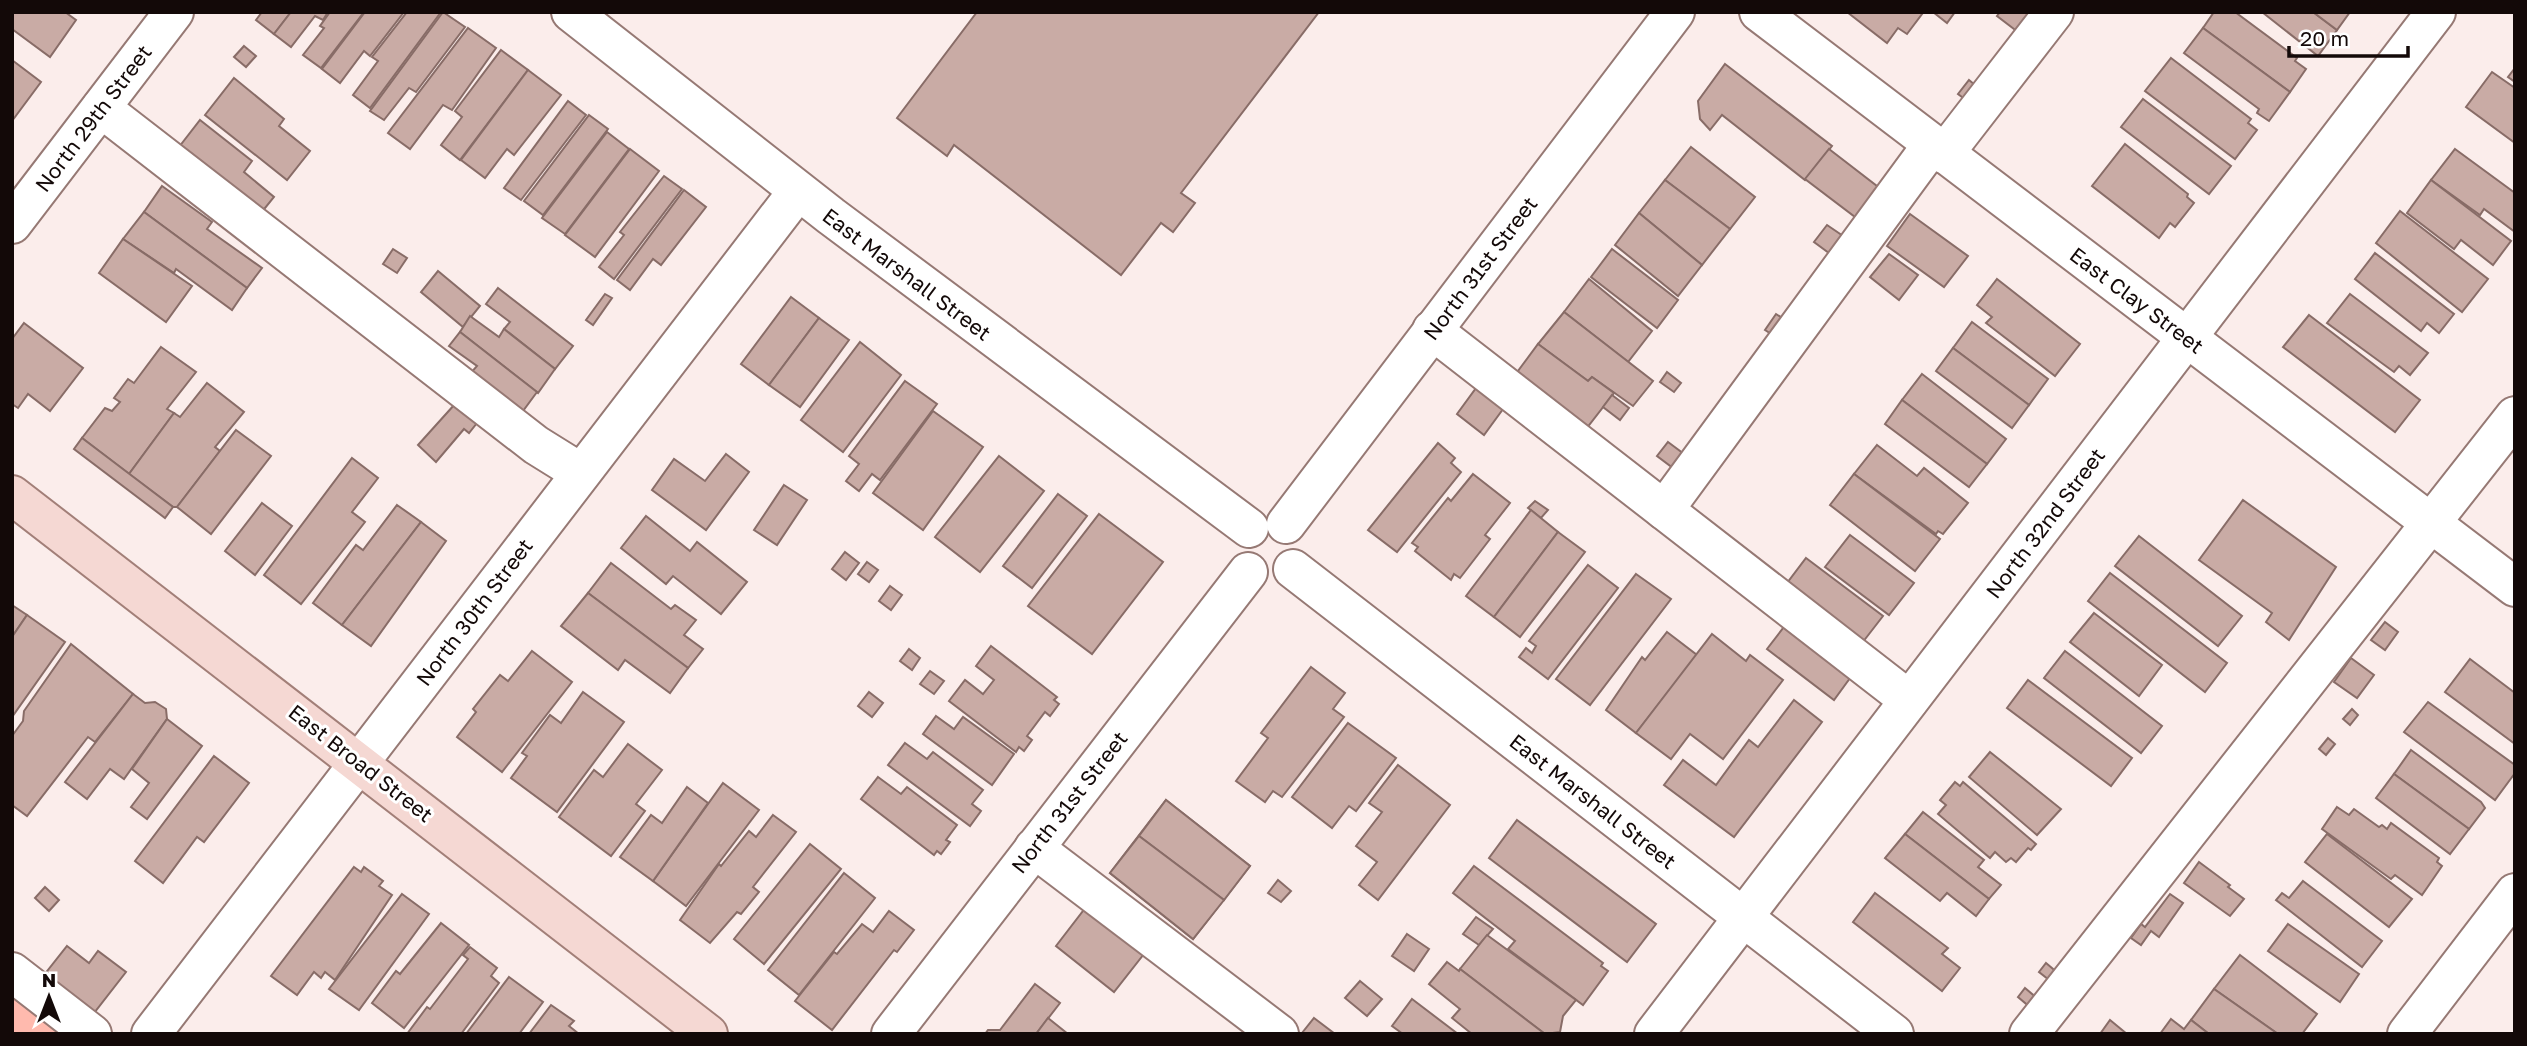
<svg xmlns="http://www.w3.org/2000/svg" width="2527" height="1046" viewBox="0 0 2527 1046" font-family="'Golos Text',sans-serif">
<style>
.green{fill:#ffbaae}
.building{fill:#c9aba5;stroke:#886c67;stroke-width:2}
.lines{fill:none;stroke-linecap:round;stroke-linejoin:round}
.minor-casing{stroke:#967974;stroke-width:42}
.major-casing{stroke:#a27f78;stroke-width:42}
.minor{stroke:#fff;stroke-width:38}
.major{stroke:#f5d8d3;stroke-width:38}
.labels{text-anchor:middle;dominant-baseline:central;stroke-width:6;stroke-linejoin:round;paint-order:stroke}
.street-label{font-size:21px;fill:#130908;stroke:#fff}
</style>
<rect width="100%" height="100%" fill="#fbedeb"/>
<path class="green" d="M12,993L66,1034H12Z"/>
<g class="building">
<path d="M12,12H65L76,20L50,57L12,29Z"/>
<path d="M262,12H291L274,34L256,20Z"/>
<path d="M291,12H328L323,20L315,16L291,47L274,34Z"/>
<path d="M330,12H364L321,68L303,55L324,28L320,26Z"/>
<path d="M365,12H404L370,56L364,51L340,83L322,69Z"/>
<path d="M407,12H441L370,108L353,95L378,61L372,57Z"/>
<path d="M443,12L465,27L416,92L409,88L384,120L370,111Z"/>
<path d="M977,12H1319L1181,193L1195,203L1173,232L1161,223L1121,275L954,145L947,156L897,118Z"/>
<path d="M1847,12H1920L1922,14L1907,34L1898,28L1887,43Z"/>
<path d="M1933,12H1955L1947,23Z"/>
<path d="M2000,12H2039L2027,39L1997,16Z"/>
<path d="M2214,12H2235L2297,58L2295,61L2306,69L2290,92L2203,28Z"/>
<path d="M2262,12H2313L2337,30L2318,56Z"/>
<path d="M2313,12H2350L2337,30Z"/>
<path d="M468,28L496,48L452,110L443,105L410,149L388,133Z"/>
<path d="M2203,28L2290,92L2269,121L2257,113L2259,109L2184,53Z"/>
<path d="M244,46L256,56L246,67L234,57Z"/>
<path d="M501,50L528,70L460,160L441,145L462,117L455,111Z"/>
<path d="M2171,58L2251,119L2248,123L2257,130L2235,159L2145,91Z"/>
<path d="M12,60L41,82L12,121Z"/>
<path d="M1725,64L1832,146L1805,180L1722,115L1710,130L1700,119L1698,101Z"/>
<path d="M2515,68V82L2508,77Z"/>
<path d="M528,70L561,95L514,155L507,149L485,178L461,160Z"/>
<path d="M2492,72L2515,88V143L2466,107Z"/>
<path d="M234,78L284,119L279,126L310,151L287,180L205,115Z"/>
<path d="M1969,80L1981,90L1970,103L1958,94Z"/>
<path d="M2143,99L2231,166L2209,194L2121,127Z"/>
<path d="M568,101L586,115L521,200L504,188Z"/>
<path d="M589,115L608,129L543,215L524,201Z"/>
<path d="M200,120L252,161L244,172L274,197L261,213L179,147Z"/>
<path d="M607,132L629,149L565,234L542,218Z"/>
<path d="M2125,144L2188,194L2187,197L2194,203L2175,227L2170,223L2159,238L2092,186Z"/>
<path d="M1691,147L1755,197L1730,229L1665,180Z"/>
<path d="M630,149L659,171L595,257L565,235Z"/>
<path d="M1829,149L1886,193L1863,223L1805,179Z"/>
<path d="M2455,149L2515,193V232L2484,209L2480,215L2431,180Z"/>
<path d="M664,176L682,189L614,279L599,267L624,235L620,232Z"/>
<path d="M1665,180L1730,229L1702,265L1639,213Z"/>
<path d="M2431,180L2511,241L2493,265L2461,240L2454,249L2407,213Z"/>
<path d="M162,186L212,222L207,229L262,268L247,288L144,212Z"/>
<path d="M684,190L706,207L661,265L653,259L630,290L617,280Z"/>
<path d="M2400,211L2488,279L2462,312L2376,243Z"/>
<path d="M144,212L247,288L232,310L176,269L174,273L123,239Z"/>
<path d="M1639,213L1702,265L1678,296L1615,245Z"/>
<path d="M1910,214L1968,256L1944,287L1887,246Z"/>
<path d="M1827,225L1846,238L1833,256L1814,242Z"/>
<path d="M123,239L192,286L166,322L99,273Z"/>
<path d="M393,249L407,258L397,273L383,264Z"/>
<path d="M1612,249L1678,300L1657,328L1591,277Z"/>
<path d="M2375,253L2454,314L2439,333L2427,323L2421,331L2355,279Z"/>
<path d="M1889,254L1918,275L1899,300L1870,277Z"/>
<path d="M438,271L480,306L463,327L421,292Z"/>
<path d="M1589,279L1652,331L1628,362L1564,312Z"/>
<path d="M1997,279L2080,344L2055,376L1986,323L1992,317L1977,305Z"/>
<path d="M498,288L573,346L555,369L504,329L510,322L486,304Z"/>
<path d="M605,294L612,298L593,325L586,320Z"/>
<path d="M2350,294L2428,353L2410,375L2399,366L2394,372L2327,323Z"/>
<path d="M791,297L819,318L769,385L741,364Z"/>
<path d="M1564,312L1653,381L1633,406L1592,377L1588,381L1538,344Z"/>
<path d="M1776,314L1790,323L1779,339L1765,330Z"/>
<path d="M2309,315L2420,400L2395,432L2283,347Z"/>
<path d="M470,316L499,337L504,329L555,369L538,393L460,332Z"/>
<path d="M819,318L849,340L800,407L769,385Z"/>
<path d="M1972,322L2048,379L2029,405L1953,348Z"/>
<path d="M24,323L83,368L50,411L28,394L18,408L12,404V339Z"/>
<path d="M460,332L537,392L520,415L469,375L477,366L449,346Z"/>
<path d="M860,342L901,375L843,452L801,420Z"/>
<path d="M1538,344L1588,381L1592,377L1614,393L1586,429L1515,375Z"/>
<path d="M161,347L196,372L167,409L174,413L129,474L82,438L105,408L112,411L120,402L114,398L128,379L134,383Z"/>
<path d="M1953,348L2029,405L2012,428L1936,371Z"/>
<path d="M1667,372L1681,383L1674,392L1660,382Z"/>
<path d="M1922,374L2006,439L1987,464L1902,400Z"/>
<path d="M905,381L937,404L880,480L872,474L859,491L846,481L859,464L849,456Z"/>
<path d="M207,383L244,412L215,447L220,451L177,507H173L129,474L174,413L180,417Z"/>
<path d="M1479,384L1506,405L1484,435L1457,414Z"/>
<path d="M1612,395L1629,408L1620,420L1603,407Z"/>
<path d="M1902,400L1987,464L1969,487L1885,424Z"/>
<path d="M455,404L477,423L469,433L464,429L436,462L418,445Z"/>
<path d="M933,411L983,447L923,530L873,493Z"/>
<path d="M236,430L271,456L211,534L177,507Z"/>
<path d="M82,438L173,507L165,518L74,449Z"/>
<path d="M1668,442L1684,454L1673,468L1657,456Z"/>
<path d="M1438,443L1455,458L1451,463L1461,472L1397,552L1368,530Z"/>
<path d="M1877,445L1917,476L1924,468L1968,503L1943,534L1938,531L1936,534L1854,474Z"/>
<path d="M726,454L749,472L706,530L652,490L674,459L705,481Z"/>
<path d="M999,456L1044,491L980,572L935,537Z"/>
<path d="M352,458L378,478L352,512L365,522L301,604L264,575Z"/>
<path d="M1473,474L1510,503L1485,535L1490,539L1460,578L1454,574L1451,580L1415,551L1418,547L1412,543L1448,498L1451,501Z"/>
<path d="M1854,474L1940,539L1915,571L1830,505Z"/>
<path d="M784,485L807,500L777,545L754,530Z"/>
<path d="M1058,494L1087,516L1032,588L1003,566Z"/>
<path d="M2243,500L2336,567L2289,640L2266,622L2272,613L2199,560Z"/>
<path d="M1535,501L1548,510L1541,518L1528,508Z"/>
<path d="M262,503L292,526L255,575L225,551Z"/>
<path d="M397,505L421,522L342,625L313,603L356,545L363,550Z"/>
<path d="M1531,510L1558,532L1494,617L1466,596Z"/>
<path d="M1099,514L1163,562L1092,654L1028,606Z"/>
<path d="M646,516L690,551L697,542L747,582L721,614L673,576L666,584L621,548Z"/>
<path d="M421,522L446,541L371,646L342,625Z"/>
<path d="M1558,532L1585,552L1520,637L1494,617Z"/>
<path d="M1850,535L1914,583L1889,615L1825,567Z"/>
<path d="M2139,536L2242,616L2218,646L2115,566Z"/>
<path d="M845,552L859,563L846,580L832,569Z"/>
<path d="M1806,558L1883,616L1859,647L1781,591Z"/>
<path d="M867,562L878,570L869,582L858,574Z"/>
<path d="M611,563L671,609L675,605L696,620L684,635L703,649L688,668L588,593Z"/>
<path d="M1588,565L1618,588L1548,679L1519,657L1526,648L1532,653L1536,646L1529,641Z"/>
<path d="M2110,573L2227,663L2205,692L2088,601Z"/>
<path d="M1636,574L1671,599L1590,705L1556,679Z"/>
<path d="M890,586L902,595L891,610L879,601Z"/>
<path d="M588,593L688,668L670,693L625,660L618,670L561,626Z"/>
<path d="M12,605L27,615L12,637Z"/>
<path d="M2094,613L2162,665L2139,696L2070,642Z"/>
<path d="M27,615L65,642L12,717V637Z"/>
<path d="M2385,622L2398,632L2385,650L2371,640Z"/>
<path d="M1787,623L1853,674L1834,700L1767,649Z"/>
<path d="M1667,632L1697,655L1636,733L1606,710L1642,657L1645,660Z"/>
<path d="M1712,634L1746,661L1750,655L1783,680L1723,759L1690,734L1671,759L1636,733Z"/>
<path d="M71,644L133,694L95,742L88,737L27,816L12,805V736L23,721L24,711Z"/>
<path d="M991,646L1057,697L1054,700L1059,704L1050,716L1045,712L1027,736L1032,740L1024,751L1019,747L1016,752L949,701L965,680L983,694L994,680L976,666Z"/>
<path d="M909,649L920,658L912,670L900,661Z"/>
<path d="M532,651L572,682L502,772L457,737L476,712L473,709L500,675L508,681Z"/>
<path d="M2065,651L2162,726L2141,753L2044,678Z"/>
<path d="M2351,658L2374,675L2357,698L2334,682Z"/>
<path d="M2470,659L2515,693V744L2445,692Z"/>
<path d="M1311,667L1345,693L1333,709L1344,717L1282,797L1273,791L1265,802L1236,781L1268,738L1261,733Z"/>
<path d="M930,671L944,681L934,694L920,684Z"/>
<path d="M2028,680L2132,758L2111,786L2007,708Z"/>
<path d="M583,692L624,722L557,812L511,778L527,756L522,753L550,715L561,723Z"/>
<path d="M869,692L883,703L872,717L858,706Z"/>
<path d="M133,694L145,703L155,702L166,709L167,719L124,779L110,769L87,799L65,782Z"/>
<path d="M1794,700L1822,722L1734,837L1664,785L1683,760L1716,785L1749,740L1758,747Z"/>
<path d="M2428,702L2515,765V773L2495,800L2404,732Z"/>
<path d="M2352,709L2358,715L2350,725L2343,719Z"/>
<path d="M936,716L954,729L963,717L1014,754L992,785L923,734Z"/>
<path d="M167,719L202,746L147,819L131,807L149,783L132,769Z"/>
<path d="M1348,723L1396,758L1356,811L1349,806L1332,828L1292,797Z"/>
<path d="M2328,738L2335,744L2326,755L2319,749Z"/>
<path d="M905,743L927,759L933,752L983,790L972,804L981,811L970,826L888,765Z"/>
<path d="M628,744L662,770L636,804L645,811L611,856L559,817L594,770L603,777Z"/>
<path d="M2411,750L2481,802L2485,808L2469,829L2394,774Z"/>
<path d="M1990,752L2061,809L2037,835L1969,777Z"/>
<path d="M214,756L249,783L204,842L197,837L163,883L135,861Z"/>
<path d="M1398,765L1450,805L1378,900L1359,885L1377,862L1356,846L1382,812L1369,803Z"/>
<path d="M2394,774L2469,829L2450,854L2376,798Z"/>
<path d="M878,777L901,794L907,787L957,825L946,840L950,842L941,854L937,851L934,855L861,799Z"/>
<path d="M1955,782L1960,786L1963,782L2036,844L2031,850L2028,848L2016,862L2011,858L2006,862L1995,852L1990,858L1938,814L1946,805L1940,800Z"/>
<path d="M723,783L759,810L686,906L653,881Z"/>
<path d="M687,787L708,803L653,881L620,857L651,815L662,823Z"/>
<path d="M1166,800L1250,866L1193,939L1110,873Z"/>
<path d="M1166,800L1250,866L1224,900L1139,836Z"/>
<path d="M2337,807L2349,815L2354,809L2379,827L2382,825L2387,829L2391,823L2439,858L2437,862L2442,866L2422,895L2395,875L2391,879L2322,829Z"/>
<path d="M1923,812L1984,860L1978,867L2001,885L1989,899L1905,834Z"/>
<path d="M773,815L796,832L753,887L759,892L741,914L737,912L710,943L680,920L719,864L721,866L749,831L756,837Z"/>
<path d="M1517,820L1656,924L1627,962L1489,858Z"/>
<path d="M1905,834L1989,899L1976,916L1947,893L1940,901L1885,858Z"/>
<path d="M2327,834L2412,899L2389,927L2305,862Z"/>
<path d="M1139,836L1224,900L1193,939L1110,873Z"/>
<path d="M810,844L841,869L764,964L734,939Z"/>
<path d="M2199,862L2230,885L2228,887L2244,899L2230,916L2184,883Z"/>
<path d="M1474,866L1603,963L1601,966L1608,971L1583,1005L1508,949L1515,941L1453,893Z"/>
<path d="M354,867L361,872L364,867L383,881L379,886L392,895L335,980L325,972L321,978L314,972L297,995L271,976Z"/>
<path d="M844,873L875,898L799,995L768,970Z"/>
<path d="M1278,880L1291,891L1281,902L1268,893Z"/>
<path d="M2303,881L2382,941L2362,967L2276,900L2282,893L2289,898Z"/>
<path d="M45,887L59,900L49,911L35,898Z"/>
<path d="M1875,893L1948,948L1942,954L1960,968L1942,991L1853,922Z"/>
<path d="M402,894L429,914L359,1010L329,989Z"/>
<path d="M2170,894L2183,903L2159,937L2151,931L2141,945L2131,938L2141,924L2145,927Z"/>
<path d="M1093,898L1151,945L1114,992L1056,946Z"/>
<path d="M889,911L914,930L897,952L894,950L832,1030L795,1001L834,952L837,954L862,924L873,932Z"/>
<path d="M1476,917L1493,929L1479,945L1463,934Z"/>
<path d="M441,923L469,945L404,1028L372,1003L396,971L400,974Z"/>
<path d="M2288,924L2359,974L2340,1002L2268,951Z"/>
<path d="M1407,934L1429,949L1414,971L1392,956Z"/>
<path d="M1487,935L1576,1000L1563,1016L1560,1032L1545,1034L1460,969Z"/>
<path d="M67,946L89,963L98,951L126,972L94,1013L44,975Z"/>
<path d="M470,947L497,968L491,976L499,983L461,1034H407L427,1007L430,1009L468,959L463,955Z"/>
<path d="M2240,955L2317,1014L2302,1034H2278L2214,989Z"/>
<path d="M1447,962L1459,971L1460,969L1545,1034H1472L1452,1018L1460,1009L1429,984Z"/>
<path d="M2046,963L2059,974L2053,983L2039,972Z"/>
<path d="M509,977L543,1002L519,1034H466Z"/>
<path d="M1360,981L1382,999L1367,1016L1345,998Z"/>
<path d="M1035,984L1060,1003L1036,1034H985L988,1030H1000Z"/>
<path d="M2025,988L2038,999L2031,1008L2018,997Z"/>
<path d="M2214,989L2278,1034H2209L2191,1020Z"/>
<path d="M1412,999L1458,1034H1403L1392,1026Z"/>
<path d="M551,1005L574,1021L569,1026L579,1034H529Z"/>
<path d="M1048,1018L1068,1034H1036Z"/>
<path d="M1314,1018L1335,1034L1302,1033Z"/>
<path d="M2171,1019L2184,1029L2191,1020L2209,1034H2160Z"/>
<path d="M2110,1020L2127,1034H2100Z"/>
</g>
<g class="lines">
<defs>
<g id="minor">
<path d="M571,12L831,216L1249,528"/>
<path d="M1759,12L2515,587"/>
<path d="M101,108L536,445L581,473"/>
<path d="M1944,154L2054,12"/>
<path d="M12,224L174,12"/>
<path d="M1432,330L1909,700"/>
<path d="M1664,510L1932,145"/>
<path d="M1286,524L1675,12"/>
<path d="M1293,569L1894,1034"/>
<path d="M1034,848L1279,1034"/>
<path d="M12,972L92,1034"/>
<path d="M151,1034L798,191"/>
<path d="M891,1034L1248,572"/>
<path d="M1654,1034L2436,12"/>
<path d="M2029,1034L2515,416"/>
<path d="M2407,1034L2515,893"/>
</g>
<path id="major" d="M12,495L708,1034"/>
</defs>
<use href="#minor" class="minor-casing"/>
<use href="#major" class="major-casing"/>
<use href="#minor" class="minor"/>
<use href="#major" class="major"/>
</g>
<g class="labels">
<g class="street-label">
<text transform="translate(93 118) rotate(-53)">North 29th Street</text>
<text transform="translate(1480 268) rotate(-53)">North 31st Street</text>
<text transform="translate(907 274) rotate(37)">East Marshall Street</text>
<text transform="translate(2137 300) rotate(37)">East Clay Street</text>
<text transform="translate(2045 523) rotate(-53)">North 32nd Street</text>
<text transform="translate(474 612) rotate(-53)">North 30th Street</text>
<text transform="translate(361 763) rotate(38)">East Broad Street</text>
<text transform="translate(1593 801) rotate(38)">East Marshall Street</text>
<text transform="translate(1069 802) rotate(-52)">North 31st Street</text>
</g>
</g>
<rect width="2527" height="1046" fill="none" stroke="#130908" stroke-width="28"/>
<g transform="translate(49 997)" stroke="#ffffff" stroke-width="5" paint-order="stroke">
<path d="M0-5L12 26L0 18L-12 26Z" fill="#130908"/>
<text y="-10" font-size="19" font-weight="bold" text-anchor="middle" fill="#130908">N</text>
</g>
<path d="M2289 46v10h119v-10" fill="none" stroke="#130908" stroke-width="3.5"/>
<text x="2300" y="46" font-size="21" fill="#130908" stroke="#ffffff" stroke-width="5" paint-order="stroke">20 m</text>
</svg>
